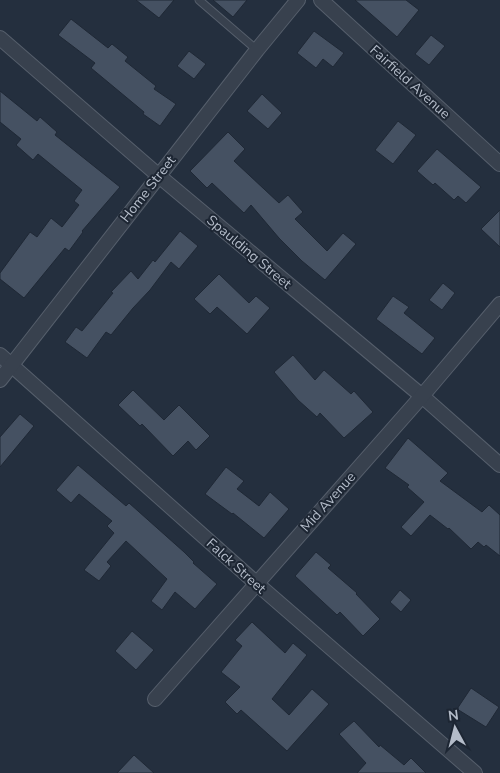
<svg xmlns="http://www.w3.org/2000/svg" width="500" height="773" viewBox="0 0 500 773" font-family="'Nunito Sans',sans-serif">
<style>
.building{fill:#455162;stroke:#1f2835}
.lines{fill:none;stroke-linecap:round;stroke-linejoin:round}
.lane-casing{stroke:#565f6c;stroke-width:9}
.street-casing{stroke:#565f6c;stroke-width:16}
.lane{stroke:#38414e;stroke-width:7}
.street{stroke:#38414e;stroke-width:14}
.labels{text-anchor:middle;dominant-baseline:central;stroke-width:4;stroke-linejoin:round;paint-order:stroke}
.street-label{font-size:14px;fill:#b4bcc9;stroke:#1d2633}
</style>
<rect width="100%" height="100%" fill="#242f3e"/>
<g class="building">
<path d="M136,0H174L159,18Z"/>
<path d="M213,0H247L233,17Z"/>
<path d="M355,0H406L419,10L397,37Z"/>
<path d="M71,19L108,48L112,44L128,57L125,61L156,86L154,89L176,104L160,126L143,114L144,112L91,68L95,63L58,35Z"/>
<path d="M314,31L344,53L333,67L323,59L316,68L297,53Z"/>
<path d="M431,35L445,46L429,65L415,54Z"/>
<path d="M189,51L206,64L194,79L177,66Z"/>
<path d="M0,91L37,121L40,117L57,132L55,135L120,187L82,231L83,232L69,251L65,248L24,298L0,279V273L30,232L37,237L51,218L62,227L79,205L74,201L82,190L38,154L33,160L16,145L21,139L0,122Z"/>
<path d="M262,94L282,113L268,129L247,111Z"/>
<path d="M398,121L416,135L393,164L375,150Z"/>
<path d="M228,132L245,149L234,161L279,203L288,195L303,212L295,219L327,251L343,233L356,244L325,280L302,261L279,238L251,205L244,213L212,183L207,188L190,171Z"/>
<path d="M437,149L481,187L466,203L458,196L454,200L435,183L433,185L417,171Z"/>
<path d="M500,210V247L481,229Z"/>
<path d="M180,231L198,246L179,269L171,262L150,290L133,308L111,335L106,332L87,358L65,342L76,327L82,331L113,293L111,292L131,271L138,279L153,260L155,262Z"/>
<path d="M219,274L249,303L256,296L270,308L247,334L217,307L210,314L194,299Z"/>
<path d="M443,283L455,293L442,310L429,300Z"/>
<path d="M393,296L409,307L404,313L435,338L422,354L376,319Z"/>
<path d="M293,355L315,380L324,370L351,394L354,391L373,412L344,438L320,413L317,417L298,400L274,372Z"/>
<path d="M133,390L164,420L179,405L210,436L196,450L188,441L173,456L142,424L140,426L118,405Z"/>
<path d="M20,414L34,426L0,467V437Z"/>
<path d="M408,438L448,473L440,481L482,512L489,505L500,515V556L486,545L484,547L478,542L471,549L449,528L448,529L430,515L411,536L401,527L424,502L407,487L409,485L385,468Z"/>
<path d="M78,465L126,506L129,503L184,552L194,562L193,563L217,584L195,609L175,592L162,610L151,601L167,579L126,541L107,562L111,566L99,581L84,570L114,533L107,526L112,521L79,494L71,503L56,490Z"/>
<path d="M226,467L244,481L237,489L259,506L270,492L289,509L264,538L233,513L232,514L205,494Z"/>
<path d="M316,552L331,565L328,568L357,593L356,594L380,619L363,636L340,612L337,615L295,576Z"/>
<path d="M400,590L411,600L401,612L390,602Z"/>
<path d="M252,622L285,653L293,643L307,655L272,699L289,715L312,689L329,704L287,751L241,710L237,714L225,702L240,687L221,672L242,646L235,640Z"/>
<path d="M132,631L154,650L136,670L115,651Z"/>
<path d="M471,688L499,707L486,727L457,709Z"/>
<path d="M354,721L379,747L380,745L404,765L411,758L426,773H357L366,763L339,734Z"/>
<path d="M134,755L154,773H117Z"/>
</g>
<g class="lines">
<defs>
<path id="lane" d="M199,0L257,50"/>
<g id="street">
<path d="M321,0L500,164"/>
<path d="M0,38L159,176L422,396L500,465"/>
<path d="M0,355L256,583L475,773"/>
<path d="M0,380L257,50L298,0"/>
<path d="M155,699L422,396L500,304"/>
</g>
</defs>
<use href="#lane" class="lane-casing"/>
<use href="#street" class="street-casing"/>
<use href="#lane" class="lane"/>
<use href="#street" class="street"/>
</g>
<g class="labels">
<g class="street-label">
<text transform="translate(410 82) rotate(42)">Fairfield Avenue</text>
<text transform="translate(148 189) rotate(-52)">Home Street</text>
<text transform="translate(249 252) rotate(40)">Spaulding Street</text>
<text transform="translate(328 502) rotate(-48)">Mid Avenue</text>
<text transform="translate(236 566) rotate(42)">Falck Street</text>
</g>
</g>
<g transform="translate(455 728) rotate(353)" stroke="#1d2633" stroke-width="4" paint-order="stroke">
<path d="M0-4L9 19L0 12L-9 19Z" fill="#b4bcc9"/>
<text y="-8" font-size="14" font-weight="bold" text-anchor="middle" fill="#b4bcc9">N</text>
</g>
</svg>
